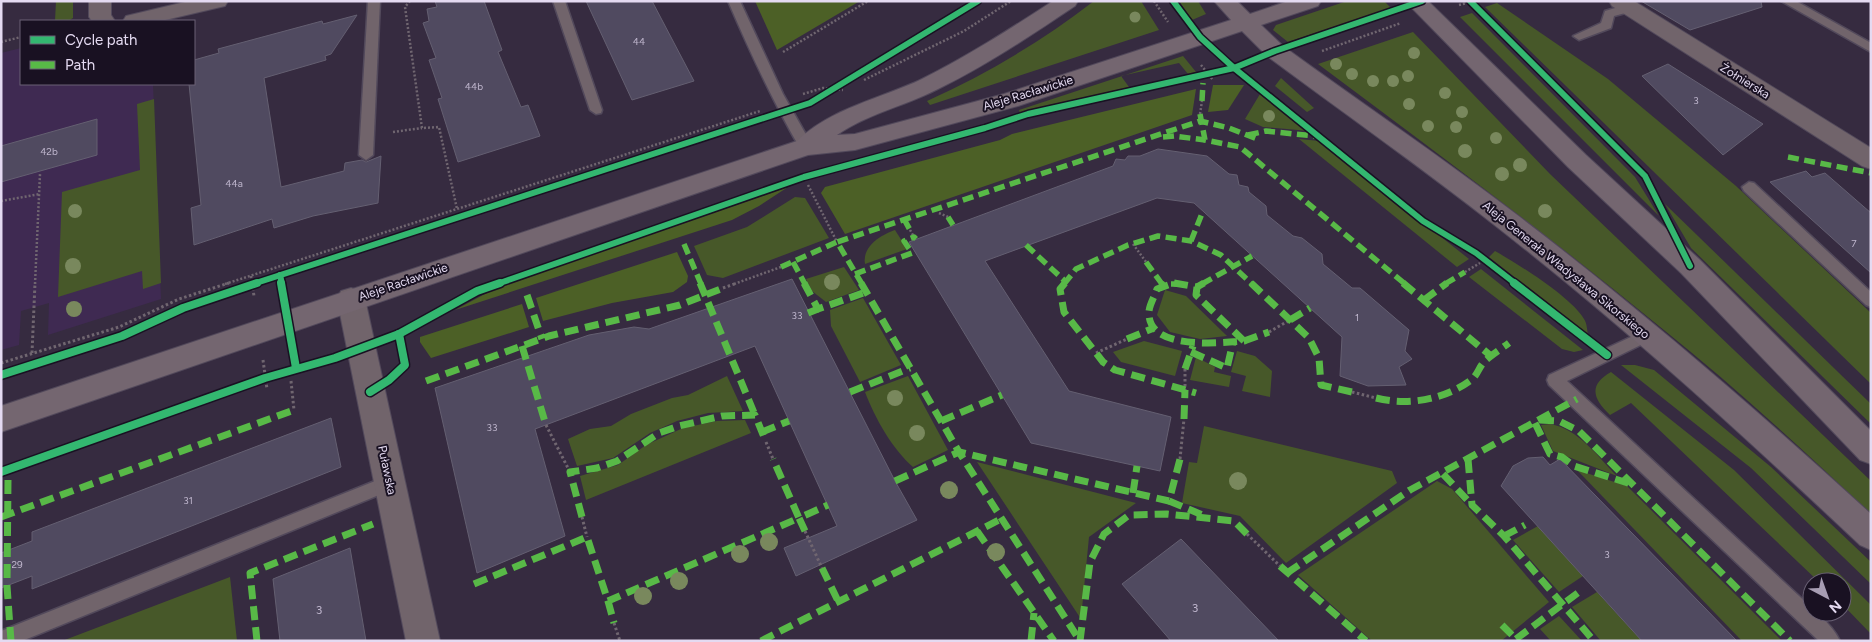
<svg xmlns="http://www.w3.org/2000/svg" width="1872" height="642" viewBox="0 0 1872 642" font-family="Figtree,sans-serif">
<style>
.built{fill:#3f2a52}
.green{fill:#475829}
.forest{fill:#4c6026}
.building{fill:#504a60;stroke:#645f71}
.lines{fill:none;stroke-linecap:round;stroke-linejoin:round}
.lane-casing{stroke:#52495b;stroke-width:3}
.street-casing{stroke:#52495b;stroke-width:2}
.secondary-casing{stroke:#52495b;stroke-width:2}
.path-far1{stroke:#706670;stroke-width:2.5;stroke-dasharray:2 2;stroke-linecap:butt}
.path{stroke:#706670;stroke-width:3;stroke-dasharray:2.5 2.5;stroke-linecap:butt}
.lane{fill:#71646b;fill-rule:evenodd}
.street{fill:#71646b;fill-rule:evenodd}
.secondary{fill:#746670;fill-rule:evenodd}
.quiet-far1{stroke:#58b947;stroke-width:5.5;stroke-dasharray:11 5.5;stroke-linecap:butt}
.quiet{stroke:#58b947;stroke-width:7;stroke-dasharray:14 7;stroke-linecap:butt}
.cycleway-far1-casing{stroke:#191122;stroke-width:9}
.cycleway-casing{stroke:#191122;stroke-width:11}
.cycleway-far1{stroke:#33b770;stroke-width:6}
.cycleway{stroke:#33b770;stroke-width:8}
.tree{fill:#79885d}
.labels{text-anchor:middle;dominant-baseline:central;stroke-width:4;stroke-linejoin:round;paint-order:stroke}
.number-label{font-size:10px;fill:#bfb6cd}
.street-label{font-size:12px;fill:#e4daf1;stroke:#191122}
.near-number-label{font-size:12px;fill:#bfb6cd}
</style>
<rect width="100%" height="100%" fill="#362b40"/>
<path class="built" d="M21,48V84H153L161,299L48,335L49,303L21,311L19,345L1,350V53Z"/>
<g class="green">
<path d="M56,1H73V18L68,21H55Z"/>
<path d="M1094,1H1141L1159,30L930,105L927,101C987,74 1042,41 1094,1Z"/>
<path d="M1179,1H1198L1206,14L1192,20Z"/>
<path d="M1347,1H1384L1391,8L1288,42L1273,30L1276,25Z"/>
<path d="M1497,3L1608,79L1736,186L1871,313V384L1485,7Z"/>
<path d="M1472,13L1635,177L1659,216L1460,17Z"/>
<path d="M1413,32L1550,174L1871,481V514C1802,449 1733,385 1659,326C1548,235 1433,150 1318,64Z"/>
<path d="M1183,56L1196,72L1188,74L1179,63L1121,76L1129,87L1020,113L1019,110Z"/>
<path d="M1281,78L1314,108L1307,112L1275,86Z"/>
<path d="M1260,94L1263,95L1309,131L1263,127L1245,119Z"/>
<path d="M154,99L161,283L143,289L142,271L58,297L62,192L140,170L137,104Z"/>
<path d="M1299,139L1320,141L1469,259L1457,267Z"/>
<path d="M795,197L805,198L829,238L723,278L707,275L694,246L747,227Z"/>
<path d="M1665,204L1871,404V424L1691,248Z"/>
<path d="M895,230L907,249L865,264C862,246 881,235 895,230Z"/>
<path d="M1495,251C1518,264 1571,297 1584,319C1587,323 1587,330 1588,335L1489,257Z"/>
<path d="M844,267L859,290L826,302L812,291L806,279Z"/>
<path d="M1481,269L1583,350L1574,352L1562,349L1469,277Z"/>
<path d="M1165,290L1186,296L1227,336L1200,339L1170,332L1157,315Z"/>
<path d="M863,298L901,365L860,382L831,326L830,310Z"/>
<path d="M1144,341L1182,351L1175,376L1121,362L1113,352Z"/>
<path d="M1237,351L1255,356L1272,371L1270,397L1242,391L1246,376L1231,372Z"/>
<path d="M1196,357L1215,367L1214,372L1231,376L1229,387L1190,380Z"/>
<path d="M1621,365H1635L1654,370L1771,467L1871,562V584L1751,468Z"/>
<path d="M1611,372L1734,470L1871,605V634L1842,604V582H1819L1631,403L1610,415C1593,399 1588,385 1611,372Z"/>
<path d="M727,376L743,411L708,413L677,421L650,433L613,458L577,466L568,439L590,429L611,426L631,414L672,398L688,395Z"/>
<path d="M908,376L948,450L913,467C892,449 875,418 865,392Z"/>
<path d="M745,420L751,433L586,500L580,476L618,465L646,445L683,428L717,421Z"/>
<path d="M1550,424C1579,429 1597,456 1617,476L1553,451L1541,425Z"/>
<path d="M1204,426L1392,471L1397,483L1286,563L1240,516L1182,503L1189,462L1197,463Z"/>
<path d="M977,462L1136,503L1089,537L1081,619Z"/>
<path d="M1577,470L1627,486L1781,640L1742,641Z"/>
<path d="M1437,481L1452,489L1549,602L1501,641H1372L1298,575Z"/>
<path d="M1538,526L1583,576L1559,592L1513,540Z"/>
<path d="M230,577L237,641H62Z"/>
<path d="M1597,592L1642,641H1601L1572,607Z"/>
<path d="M1559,616L1582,641H1551L1540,629Z"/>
</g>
<g class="forest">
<path d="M755,1H860L777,50Z"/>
<path d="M1213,85H1244L1228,110L1208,112Z"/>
<path d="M1196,89L1192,115L845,234L821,193L825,187L1000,140L1012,134Z"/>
<path d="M788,187L759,206L732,220L455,310L498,287Z"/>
<path d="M677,252L688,276L687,282L673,292L612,303L543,321L536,298Z"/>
<path d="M522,304L529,327L431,358L420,342V337Z"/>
</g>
<g class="building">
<path d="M435,1H484L502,50L498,52L521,107L528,105L540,136L458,162L438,99L442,98L429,60L436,58L423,23L429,21L427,9L437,7Z"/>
<path d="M586,1H652L694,81L632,100Z"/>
<path d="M1641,1H1761L1762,7L1690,30Z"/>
<path d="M357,15L331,54L325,56L326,60L264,78L281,187L344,171L345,163L362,160L366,162L381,156L378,203L313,216L274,228L272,219L194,245L191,208L201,205L189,84H194V60L219,53L218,49L322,21L323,24Z"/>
<path d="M1668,64L1763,124L1723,155L1642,76Z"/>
<path d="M97,119V155L1,182V146Z"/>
<path d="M1158,149L1207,156L1229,174L1237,175L1239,185L1248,187L1249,192L1266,206L1267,215L1293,236L1302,238L1322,254L1323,264L1352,288H1360L1409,330L1405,351L1412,359L1399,367L1406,385L1368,386L1340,376L1342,337L1194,203L1157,198L985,261L1069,391L1171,417L1160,471L1031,443L909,242L1113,166L1116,159L1125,160L1128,156H1140Z"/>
<path d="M1806,171L1812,177L1825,173L1871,213V273L1770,182Z"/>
<path d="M792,279L895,481L917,520L796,576L784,548L837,526L755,346L535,429L565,536L477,573L435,388L589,335L634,327L649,329Z"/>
<path d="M331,418L341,467L32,589V576L1,588V553L32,541V532Z"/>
<path d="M1543,457L1550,465L1560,459L1737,641H1642L1501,486L1513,466L1528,458Z"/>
<path d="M1181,539L1279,641H1171L1122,584Z"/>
<path d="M350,548L366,641H280L273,579Z"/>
</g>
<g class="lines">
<defs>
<g id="lane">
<path d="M368,1H380L373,155L366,160L359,155Z"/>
<path d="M553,1H565L602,110L601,113L596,114L590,110Z"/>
<path d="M728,1H740L783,94L813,147L811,150H801C773,102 750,52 728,1Z"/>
<path d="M1781,1H1796L1871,43V52Z"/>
<path d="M1629,4L1633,5V11L1614,16L1611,28L1579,40L1573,36L1601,23L1605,11Z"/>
<path d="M1749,182L1754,183L1871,292V307L1866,305L1744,191L1742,187Z"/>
<path d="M1648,329L1653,331L1656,335L1653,339L1567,381L1812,608V612H1816C1825,620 1835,630 1840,641H1819L1549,385L1547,380L1549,375Z"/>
<path d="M390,475L396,478L398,483L396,488L22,641H1V631Z"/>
</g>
<g id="street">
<path d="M89,1H111V15L115,21H92L89,17Z"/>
<path d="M189,1H228L225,6L161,21H123L126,16Z"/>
<path d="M1609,1H1634L1871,148V169L1862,166L1612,6Z"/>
<path d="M351,288L361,291L365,299L440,641H406L337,299L341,291Z"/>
</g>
<g id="secondary">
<path d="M1053,1H1078L1075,6C1030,36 987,65 938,89C905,106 867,114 837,135L855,134L1004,94L1231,20L1214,1H1237L1250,14L1288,1H1321L1318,6L1261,25L1283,46C1360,102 1440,156 1516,214C1639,308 1756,409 1871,514V550L1860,545C1743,435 1624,326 1497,227C1422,168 1344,113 1267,56L1242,31L1018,106L855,150L808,155L1,432V406L797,141C831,108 880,99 922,79C968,56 1010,29 1053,1Z"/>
<path d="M1405,1H1428L1586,155L1699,259L1871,431V464L1860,460L1681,273L1568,167Z"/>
</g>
</defs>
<use href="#lane" class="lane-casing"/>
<use href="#street" class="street-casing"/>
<use href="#secondary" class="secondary-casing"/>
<g class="path-far1">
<path d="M410,1L405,7L422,128L439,127L457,209"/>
<path d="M1154,1L1168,22"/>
<path d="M1459,5L1471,2"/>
<path d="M1,42L21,37"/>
<path d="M1322,51L1401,23"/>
<path d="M783,52L868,1"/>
<path d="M1201,65L1213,80"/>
<path d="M864,80L964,31L1011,1"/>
<path d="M803,94L823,88L843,90"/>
<path d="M1200,114L1202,101"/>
<path d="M393,132L422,128"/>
<path d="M808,185L837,242"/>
<path d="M1,201L40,194"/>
<path d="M939,213L948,217"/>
<path d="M910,230L914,237"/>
<path d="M1133,244L1146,262"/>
<path d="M1465,272L1480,263"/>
<path d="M251,276L252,284"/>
<path d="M35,284L40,174"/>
<path d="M225,284L760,111"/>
<path d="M734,284L781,267"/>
</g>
<g class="path">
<path d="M252,283L254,296"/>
<path d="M723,288L737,283"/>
<path d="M1269,332L1290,320"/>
<path d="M32,353L35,283"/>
<path d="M1096,353L1127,339"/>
<path d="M263,360L267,389"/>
<path d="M1,363L119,327L179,299L229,283"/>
<path d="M1185,369V390"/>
<path d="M291,381L294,410"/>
<path d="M1352,392L1376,398"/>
<path d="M546,425L570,472"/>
<path d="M766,442L773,459"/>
<path d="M1180,459L1184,419"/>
<path d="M582,517L587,537"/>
<path d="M805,531L822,568"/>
<path d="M1247,534L1280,566"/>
<path d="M614,623L620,641"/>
</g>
<use href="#lane" class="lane"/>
<use href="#street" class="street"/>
<use href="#secondary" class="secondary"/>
<g class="quiet-far1">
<path d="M1202,101L1203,83"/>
<path d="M1200,114L1205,140L1240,147L1405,284"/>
<path d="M1248,135L1266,131L1314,136L1317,134"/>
<path d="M1163,137L1174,136L1205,140"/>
<path d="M1788,157L1871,173"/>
<path d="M948,217L953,225"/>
<path d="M904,219L910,230"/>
<path d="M1191,241L1203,211"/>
<path d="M684,244L701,284"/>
<path d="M1026,245L1066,282"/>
<path d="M793,262L805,284"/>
<path d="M1146,262L1162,284"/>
<path d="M781,267L837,242"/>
<path d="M855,274L912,253L904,241L914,237L916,239"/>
<path d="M862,284L837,242L1200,121L1229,128L1260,140"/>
<path d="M1064,284L1076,269L1128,245L1158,236L1191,241L1221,255L1252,284"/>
<path d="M1171,284H1181"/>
<path d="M1202,284L1252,256"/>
<path d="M1445,284L1465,272"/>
</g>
<g class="quiet">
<path d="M700,283L755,415"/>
<path d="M804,283L818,309L866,292"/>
<path d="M861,283L959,452L1080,641"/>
<path d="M1065,283L1060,289L1064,312L1103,362L1115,370L1196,393"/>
<path d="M1161,283L1164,287"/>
<path d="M1174,283L1197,287L1196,295L1244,341C1220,343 1146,351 1149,311C1150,303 1155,296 1157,289Z"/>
<path d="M1251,283L1309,338L1319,358L1321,385L1352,392"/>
<path d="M1403,283L1491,356"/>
<path d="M1197,287L1204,283"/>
<path d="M527,295L542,339"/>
<path d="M1424,300L1447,283"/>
<path d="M808,313L818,309"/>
<path d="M1290,320L1310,308"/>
<path d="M1127,339L1154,328"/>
<path d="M1244,341L1269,332"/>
<path d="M522,346L546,425"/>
<path d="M1191,352L1227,368L1233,342"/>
<path d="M1185,369L1193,346"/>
<path d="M426,381L549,336L680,305L723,288"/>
<path d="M850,392L910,368"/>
<path d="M1376,398C1408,406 1444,400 1471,380C1477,376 1479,367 1484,362C1491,355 1501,349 1509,343"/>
<path d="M1184,419L1185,390"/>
<path d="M1540,420L1559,421L1579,431L1790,641"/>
<path d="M941,421L1002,395"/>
<path d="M1535,423L1550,454L1562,457L1574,466L1631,484"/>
<path d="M762,432L789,421"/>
<path d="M1468,459L1472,505L1504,536L1594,641"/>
<path d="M1443,474L1472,505"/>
<path d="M8,480L7,586L11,641"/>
<path d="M895,481L959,452L1169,501L1180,459"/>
<path d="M1133,493L1137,466"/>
<path d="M1169,501L1205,516"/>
<path d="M1,517L294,410"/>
<path d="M582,517L570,472L597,468L617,461L659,433L679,426L722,416L755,415L766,442"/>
<path d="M805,531L799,518L828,505"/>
<path d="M977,531L1054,641"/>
<path d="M1504,536L1525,525"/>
<path d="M1280,566L1366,641"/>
<path d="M822,568L839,603"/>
<path d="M1287,573L1410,490L1577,399"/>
<path d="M474,584L587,537L608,601L799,518L773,459"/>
<path d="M608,601L614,623"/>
<path d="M1502,625L1518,641"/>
<path d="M1516,639L1583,589"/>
<path d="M257,641L250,573L373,524"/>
<path d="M761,641L1003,518"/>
<path d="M1031,641L1034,613"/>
<path d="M1080,641L1090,562L1104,534L1129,515L1167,514L1234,521L1247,534"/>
</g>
<defs>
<g id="cycleway-far1">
<path d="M1173,1L1200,37L1234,68"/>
<path d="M1422,1L1275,51L1234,68L1423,221L1476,253L1516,284"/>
<path d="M1470,1L1645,176L1690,266"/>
<path d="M280,275L282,284"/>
<path d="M253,284L810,103L978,1"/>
<path d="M497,284L804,177L985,128L1028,114L1234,68"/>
</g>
<g id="cycleway">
<path d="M281,283L296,368"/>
<path d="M1514,283L1607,355"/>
<path d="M1,375L122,336L183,308L257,283"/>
<path d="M370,392L389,380L405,365L399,334"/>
<path d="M1,472L265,378L335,358L399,334L477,291L500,283"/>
</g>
</defs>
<use href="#cycleway-far1" class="cycleway-far1-casing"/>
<use href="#cycleway" class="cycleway-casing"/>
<use href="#cycleway-far1" class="cycleway-far1"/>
<use href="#cycleway" class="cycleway"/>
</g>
<g class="tree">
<circle cx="1135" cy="17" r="5.5"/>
<circle cx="1414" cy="53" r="6"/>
<circle cx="1336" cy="64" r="6"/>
<circle cx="1352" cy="74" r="6"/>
<circle cx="1408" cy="76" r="6"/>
<circle cx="1373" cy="81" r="6"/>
<circle cx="1393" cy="81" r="6"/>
<circle cx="1445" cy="93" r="6"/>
<circle cx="1409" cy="104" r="6"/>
<circle cx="1462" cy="112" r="6"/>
<circle cx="1269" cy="116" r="6"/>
<circle cx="1428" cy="126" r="6"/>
<circle cx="1456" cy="127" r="6"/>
<circle cx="1496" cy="138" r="6"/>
<circle cx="1465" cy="151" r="7"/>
<circle cx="1520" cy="165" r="7"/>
<circle cx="1502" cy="174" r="7"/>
<circle cx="75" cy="211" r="7"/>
<circle cx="1545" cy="211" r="7"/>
<circle cx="73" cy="266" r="8"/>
<circle cx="832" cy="282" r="8"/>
<circle cx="74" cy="309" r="8"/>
<circle cx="895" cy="398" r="8"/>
<circle cx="917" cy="433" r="8"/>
<circle cx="1238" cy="481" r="9"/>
<circle cx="949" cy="490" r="9"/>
<circle cx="769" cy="542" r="9"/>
<circle cx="996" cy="552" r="9"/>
<circle cx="740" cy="554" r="9"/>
<circle cx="679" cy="581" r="9"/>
<circle cx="643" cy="596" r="9"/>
</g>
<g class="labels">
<g class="number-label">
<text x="639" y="41">44</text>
<text x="474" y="86">44b</text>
<text x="1696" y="100">3</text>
<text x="49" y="151">42b</text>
<text x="234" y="183">44a</text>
<text x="1854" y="243">7</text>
<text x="797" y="315">33</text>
<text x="1357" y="317">1</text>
<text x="492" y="427">33</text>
<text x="188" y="500">31</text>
<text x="1607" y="554">3</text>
<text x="17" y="564">29</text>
</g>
<g class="street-label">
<text transform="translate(1745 81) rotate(32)">Żołnierska</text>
<text transform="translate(1028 93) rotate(-17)">Aleje Racławickie</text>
<text transform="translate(1566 270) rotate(39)">Aleja Generała Władysława Sikorskiego</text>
<text transform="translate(403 282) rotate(-19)">Aleje Racławickie</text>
<text transform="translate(387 470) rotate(78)">Puławska</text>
</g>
<g class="near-number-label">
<text x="1195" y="608">3</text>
<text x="319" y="610">3</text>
</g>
</g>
<rect width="1872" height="642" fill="none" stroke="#e4daf1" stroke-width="5"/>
<rect x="20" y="20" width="175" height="65" fill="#191122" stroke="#6a6175"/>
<rect x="30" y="36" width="25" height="8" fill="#33b770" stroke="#6a6175"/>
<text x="65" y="45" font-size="15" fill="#e4daf1">Cycle path</text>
<rect x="30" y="61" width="25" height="8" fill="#58b947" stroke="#6a6175"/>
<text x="65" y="70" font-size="15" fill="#e4daf1">Path</text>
<g transform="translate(1827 597) rotate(139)"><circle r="24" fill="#191122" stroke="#6a6175"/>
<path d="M0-4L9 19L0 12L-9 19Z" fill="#a79db3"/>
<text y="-8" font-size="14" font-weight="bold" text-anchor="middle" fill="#e4daf1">N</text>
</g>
</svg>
